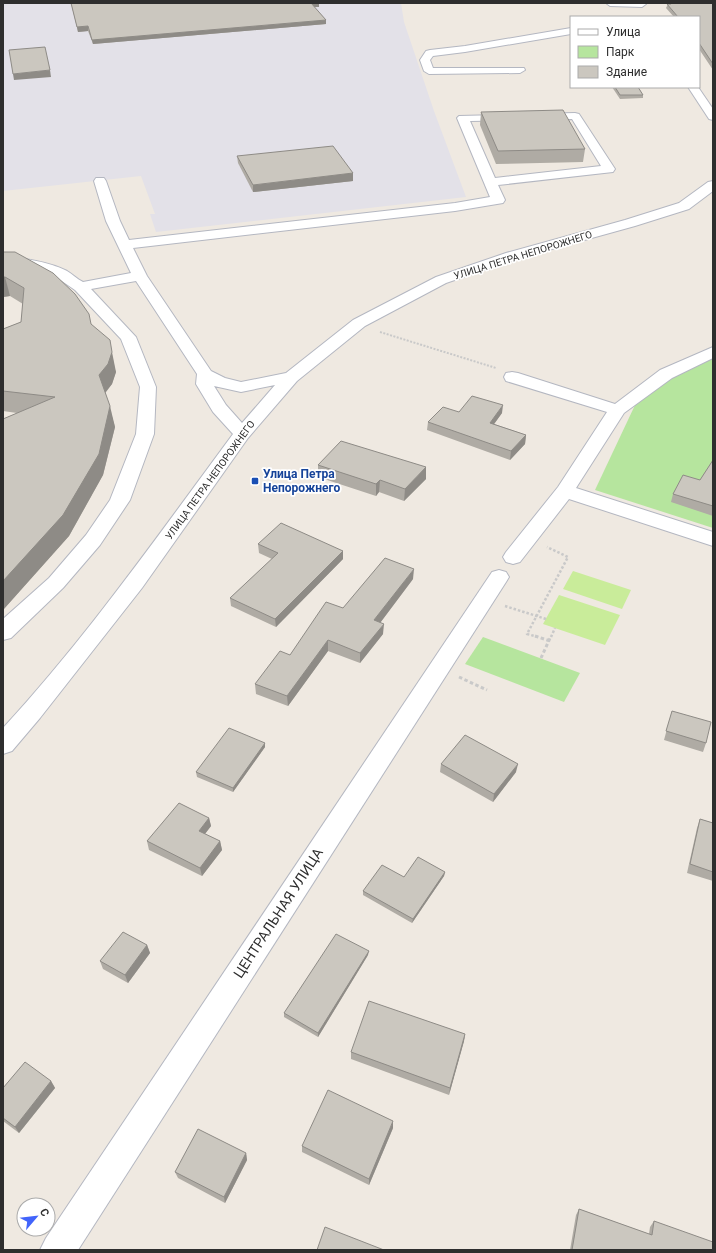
<svg xmlns="http://www.w3.org/2000/svg" width="716" height="1253" viewBox="0 0 716 1253" font-family="Roboto,sans-serif">
<style>
.industrial{fill:#e3e1e8}
.green{fill:#b6e59e}
.pitch{fill:#c9ec9a}
.lines{fill:none;stroke-linecap:round;stroke-linejoin:round}
.minor-casing{stroke:#b4b7c1;stroke-width:2}
.path-far2{stroke:#c9c9c9;stroke-width:2;stroke-dasharray:2 1.5;stroke-linecap:butt}
.path-far1{stroke:#c9c9c9;stroke-width:2.5;stroke-dasharray:2.5 2;stroke-linecap:butt}
.path{stroke:#c9c9c9;stroke-width:3;stroke-dasharray:3.5 2.5;stroke-linecap:butt}
.minor{fill:#fff;fill-rule:evenodd}
.wall{fill:#afaba4}
.shaded-wall{fill:#8e8b86}
.building{fill:#cbc7bf;stroke:#8e8b86}
.transit-dot{fill:#1a4fb4;stroke:#fff;stroke-width:1.5}
.labels{text-anchor:middle;dominant-baseline:central;stroke-width:3.5;stroke-linejoin:round;paint-order:stroke}
.far-street-label{font-size:10px;fill:#2e2e2e;stroke:#fff}
.transit-label{font-size:12px;font-weight:bold;fill:#164399;stroke:#fff;text-anchor:start}
.near-street-label{font-size:14px;fill:#2e2e2e;stroke:#fff}
</style>
<rect width="100%" height="100%" fill="#efe9e1"/>
<path class="industrial" d="M3,3H401L404,22L434,111L466,197L156,232L150,214H155L141,176L3,191Z"/>
<g class="green">
<path d="M713,357V528L595,490L644,386Z"/>
<path d="M483,637L580,673L564,702L465,664Z"/>
</g>
<g class="pitch">
<path d="M573,571L631,590L622,609L563,589Z"/>
<path d="M559,595L620,615L605,645L543,624Z"/>
</g>
<g class="lines">
<defs>
<g id="minor">
<path d="M606,3H646V4L642,7L610,6Z"/>
<path d="M571,28V34L465,52L433,56L430,60L433,68H524L525,70L520,73L429,74L424,71L420,60L426,51L430,50L465,46Z"/>
<path d="M688,87H698L713,109V120L709,119Z"/>
<path d="M575,113L579,114L615,169L613,172L498,185L505,200L503,203L455,211L133,248L147,276L211,371L225,378L241,382L286,373L353,320L436,277L506,253L625,220L679,203L708,182L713,181V191L689,209L635,226L516,259L446,283L365,326L297,381L248,438L142,588L40,718L12,751L3,754V728C87,637 159,534 233,434L213,412L196,384L197,374L136,281L91,289L136,337L156,387L154,434L130,500L100,545L63,588L11,638L3,640V619L49,578L86,535L110,500L136,434L140,387L121,339L75,290L56,277L42,272L14,265L3,267V259C20,256 52,263 67,271C72,274 77,279 83,282L131,273L106,221L94,181L96,178H104L106,181L120,221L129,240L455,203L490,197L457,118L459,116ZM572,119L601,166L495,178L470,121ZM275,385L242,423L226,405L214,386L241,392Z"/>
<path d="M713,347V358L672,378L624,413L576,488L713,532V546L569,499L520,562L513,564L506,562L503,557L506,552L558,487L607,412L506,381L504,377L506,373L512,372L518,373L615,404L660,370Z"/>
<path d="M499,570L506,572L509,577L506,582L78,1250H40L46,1238L492,572Z"/>
</g>
</defs>
<use href="#minor" class="minor-casing"/>
<path class="path-far2" d="M380,332L496,368"/>
<g class="path-far1">
<path d="M505,606L546,619"/>
<path d="M538,637L527,634L568,557L547,547"/>
<path d="M551,637L555,628"/>
</g>
<g class="path">
<path d="M535,636L550,641"/>
<path d="M541,658L551,636"/>
<path d="M459,677L487,690"/>
</g>
<use href="#minor" class="minor"/>
</g>
<g class="wall">
<path d="M71,3H319V7H314L326,20V24L93,44L88,31L78,32Z"/>
<path d="M667,3H713V70L699,49V17H674L666,8L668,4Z"/>
<path d="M612,87H638L643,95V98L620,99Z"/>
<path d="M481,112L585,149L583,162L496,164L480,125Z"/>
<path d="M237,156L353,173V181L253,192L238,163Z"/>
<path d="M3,252L91,324L116,372L112,384L105,392L115,427L103,475L69,536L3,610V419L17,413L3,411V329L21,322L23,304L10,296L3,297Z"/>
<path d="M459,412L502,413L494,424L526,435L525,444L510,460L427,430L428,422Z"/>
<path d="M713,460V516L671,502L673,494L700,480Z"/>
<path d="M318,465L426,479L404,501L379,492L376,496L318,477Z"/>
<path d="M258,544L343,551V559L276,627L231,606L230,598L272,559L259,553Z"/>
<path d="M413,579L380,623L383,634L360,663L328,651L288,706L256,694L255,684L290,655L343,608Z"/>
<path d="M672,711L706,743L703,752L664,740Z"/>
<path d="M265,743V747L233,792L197,777L196,772Z"/>
<path d="M441,764L516,772L493,802L440,772Z"/>
<path d="M209,818L211,826L205,834L220,841L222,850L202,876L149,850L147,841Z"/>
<path d="M700,819L713,823V881L687,873L697,828Z"/>
<path d="M445,872L444,876L412,923L363,895V891L404,877Z"/>
<path d="M147,945L150,953L128,983L103,969L100,961Z"/>
<path d="M368,955L318,1037L284,1017V1013Z"/>
<path d="M465,1034L464,1041L449,1095L351,1059V1052Z"/>
<path d="M51,1081L55,1088L19,1133L3,1121V1088Z"/>
<path d="M393,1128L369,1185L302,1152V1146Z"/>
<path d="M246,1153L247,1160L225,1203L178,1178L175,1172Z"/>
<path d="M579,1209L649,1234L650,1227L654,1221L713,1250H570L576,1215Z"/>
</g>
<g class="shaded-wall">
<rect x="311" y="3" width="8" height="4"/>
<path d="M326,20V24L93,44L92,40Z"/>
<path d="M88,26V31L78,32L77,27Z"/>
<path d="M50,70L51,77L14,80L13,74Z"/>
<path d="M353,173V181L253,192V185Z"/>
<path d="M3,277H5L10,296L3,297Z"/>
<path d="M112,352L116,372L112,384L103,396L99,375Z"/>
<path d="M503,405L502,413L489,431L490,423Z"/>
<path d="M110,406L115,427L103,475L69,536L3,610V581Z"/>
<path d="M526,435L525,444L510,460L511,451Z"/>
<path d="M426,467V479L404,501L405,489Z"/>
<path d="M380,480L379,492L376,496V484Z"/>
<path d="M343,551V559L276,627L275,619Z"/>
<path d="M414,569L413,579L374,631V620Z"/>
<path d="M384,624L383,634L360,663V653Z"/>
<path d="M328,640V651L288,706L287,696Z"/>
<path d="M265,743V747L233,792V788Z"/>
<path d="M518,764L516,772L493,802L494,794Z"/>
<path d="M209,818L211,826L201,839L199,831Z"/>
<path d="M220,841L222,850L202,876L200,868Z"/>
<path d="M445,872L444,876L412,923L413,919Z"/>
<path d="M147,945L150,953L128,983L125,975Z"/>
<path d="M369,951L368,955L318,1037V1033Z"/>
<path d="M465,1034L464,1041L449,1095L450,1088Z"/>
<path d="M51,1081L55,1088L19,1133L15,1127Z"/>
<path d="M393,1121V1128L369,1185V1179Z"/>
<path d="M246,1153L247,1160L225,1203L224,1197Z"/>
</g>
<g class="building">
<path d="M71,3H312H311L326,20L92,40L88,26L77,27Z"/>
<path d="M671,3H713V64L699,43V17H678L667,4H671Z"/>
<path d="M45,47L50,70L13,74L9,50Z"/>
<path d="M615,87H638L643,95H620Z"/>
<path d="M563,110L585,149L498,151L481,112Z"/>
<path d="M333,146L353,173L253,185L237,156Z"/>
<path d="M3,252H15L53,273L75,294L89,314L91,324L110,340L112,352L108,364L99,375L110,406L99,454L63,515L3,581V419L55,397L3,391V329L21,322L24,288L5,277H3Z"/>
<path d="M472,396L503,405L490,423L526,435L511,451L428,422L443,407L459,412Z"/>
<path d="M341,441L426,467L405,489L380,480L376,484L318,465Z"/>
<path d="M713,460V506L673,494L683,475L700,480Z"/>
<path d="M281,523L343,551L275,619L230,598L278,553L258,544Z"/>
<path d="M385,558L414,569L374,620L384,624L360,653L328,640L287,696L255,684L280,651L290,655L326,602L343,608Z"/>
<path d="M672,711L711,722L706,743L666,731Z"/>
<path d="M229,728L265,743L233,788L196,772Z"/>
<path d="M465,735L518,764L494,794L441,764Z"/>
<path d="M179,803L209,818L199,831L220,841L200,868L147,841Z"/>
<path d="M700,819L713,823V872L690,864Z"/>
<path d="M418,857L445,872L413,919L363,891L382,865L404,877Z"/>
<path d="M123,932L147,945L125,975L100,961Z"/>
<path d="M336,934L369,951L318,1033L284,1013Z"/>
<path d="M369,1001L465,1034L450,1088L351,1052Z"/>
<path d="M25,1062L51,1081L15,1127L3,1118V1088Z"/>
<path d="M328,1090L393,1121L369,1179L302,1146Z"/>
<path d="M198,1129L246,1153L224,1197L175,1172Z"/>
<path d="M579,1209L652,1235L654,1221L713,1242V1250H572Z"/>
<path d="M325,1227L384,1250H317Z"/>
</g>
<rect class="transit-dot" x="251" y="477" width="8" height="8" rx="2"/>
<g class="labels">
<g class="far-street-label">
<text transform="translate(523 255) rotate(-17)">УЛИЦА ПЕТРА НЕПОРОЖНЕГО</text>
<text transform="translate(210 480) rotate(-54)">УЛИЦА ПЕТРА НЕПОРОЖНЕГО</text>
</g>
<g class="transit-label">
<text x="263" y="474">Улица Петра<tspan x="263" dy="14">Непорожнего</tspan></text>
</g>
<g class="near-street-label">
<text transform="translate(278 913) rotate(-57)">ЦЕНТРАЛЬНАЯ УЛИЦА</text>
</g>
</g>
<rect width="716" height="1253" fill="none" stroke="#2e2e2e" stroke-width="8"/>
<rect x="570" y="16" width="130" height="72" fill="#ffffff" stroke="#ababab"/>
<rect x="578" y="29" width="20" height="6" fill="#ffffff" stroke="#ababab"/>
<text x="606" y="36" font-size="12" fill="#2e2e2e">Улица</text>
<rect x="578" y="46" width="20" height="12" fill="#b6e59e" stroke="#ababab"/>
<text x="606" y="56" font-size="12" fill="#2e2e2e">Парк</text>
<rect x="578" y="66" width="20" height="12" fill="#cbc7bf" stroke="#ababab"/>
<text x="606" y="76" font-size="12" fill="#2e2e2e">Здание</text>
<g transform="translate(36 1217) rotate(62)"><circle r="19" fill="#ffffff" stroke="#ababab"/>
<path d="M0-3L7 15L0 10L-7 15Z" fill="#4264fb"/>
<text y="-6" font-size="11" font-weight="bold" text-anchor="middle" fill="#2e2e2e">С</text>
</g>
</svg>
